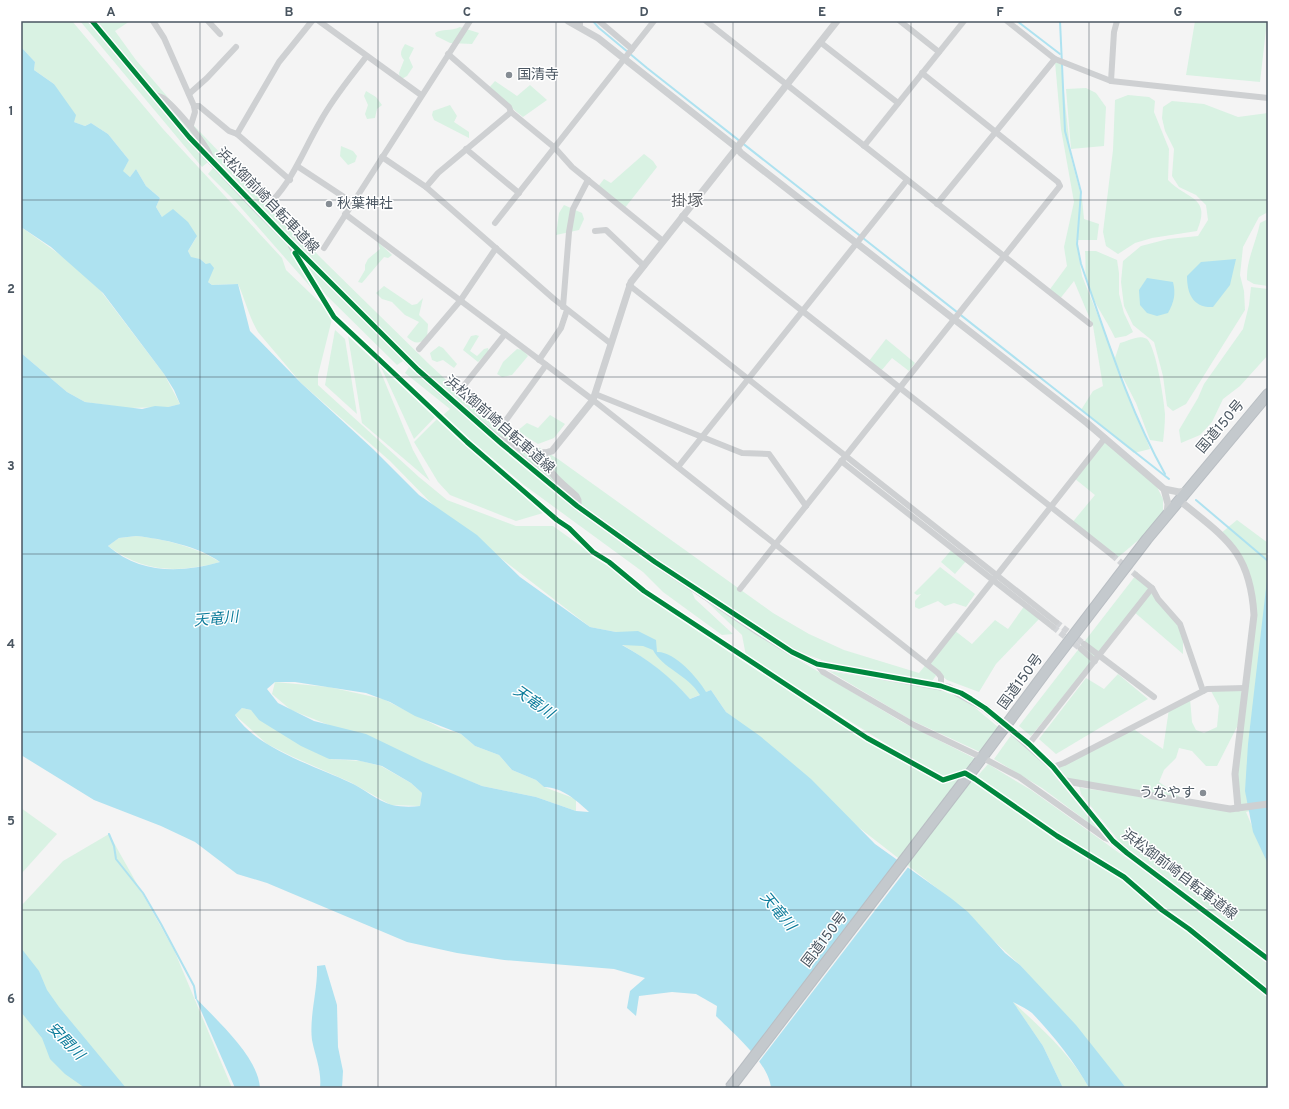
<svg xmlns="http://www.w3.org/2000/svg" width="1289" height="1109" viewBox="0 0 1289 1109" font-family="Overpass,'Noto Sans JP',sans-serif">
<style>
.green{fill:#d9f2e3}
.water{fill:#aee2f0;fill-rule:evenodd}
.pier{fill:#f4f4f4}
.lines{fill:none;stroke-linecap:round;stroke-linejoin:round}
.stream{stroke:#aee2f0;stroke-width:2}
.minor-tunnel{stroke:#d2d4d7;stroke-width:6;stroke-dasharray:6 3;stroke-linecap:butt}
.secondary-tunnel{stroke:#d2d4d7;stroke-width:8;stroke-dasharray:8 4;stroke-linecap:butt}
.trunk-casing{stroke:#b9bec3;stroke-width:12}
.minor{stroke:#ced0d2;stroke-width:6}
.tertiary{stroke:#ced0d2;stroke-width:7}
.secondary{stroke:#ced0d4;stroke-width:8}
.trunk{stroke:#c4c9cd;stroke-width:10}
.trunk-bridge-casing{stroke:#b9bec3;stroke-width:12;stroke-linecap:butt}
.trunk-bridge{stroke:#c4c9cd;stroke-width:10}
.cycleway-casing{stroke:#fff;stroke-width:8}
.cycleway{stroke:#00873e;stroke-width:5}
.grid{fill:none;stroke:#4a5661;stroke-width:1;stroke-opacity:0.55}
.poi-dot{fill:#868d94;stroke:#fff;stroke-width:1.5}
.labels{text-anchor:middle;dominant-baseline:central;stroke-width:3;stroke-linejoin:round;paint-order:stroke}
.poi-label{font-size:14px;fill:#4a5661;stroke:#fff;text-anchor:start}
.street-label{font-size:14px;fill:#4a5661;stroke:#fff}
.water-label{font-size:15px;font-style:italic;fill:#0c7c9b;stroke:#fff}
.quarter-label{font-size:16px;fill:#5f6368;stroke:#fff}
.neatline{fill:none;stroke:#4a5661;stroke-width:1.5}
.grid-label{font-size:13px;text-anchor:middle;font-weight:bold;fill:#4a5661}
</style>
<rect width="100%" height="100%" fill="#f4f4f4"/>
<g class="green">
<path d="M21,21H72L163,129L282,258L286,270L333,315L318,375V385L419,477L447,500L516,526H553L715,642L874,742L920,765L746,656L742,635L707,602L764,639L902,722L976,759L965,773L975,779L988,764L1031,790L1268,959V1088H1126L1020,965L943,893L857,826L726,712L711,690L690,699C670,677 647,659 621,644L616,632L590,627L436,508L390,461L301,383L258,332C249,317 245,299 238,284L212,285L207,281L206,264L200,259L191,258L188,251L196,238L162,217L156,207L160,198L146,186L136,169L130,177L122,171L129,160L108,134L91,123L85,126L74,122L54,84L34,70L35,62L21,47Z"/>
<path d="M80,21H130L115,31L136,60L177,108L321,258L430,365L482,413L494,419L528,444L540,448L558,459L773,613L809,634L844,650L919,673L954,630L972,644L995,620L1008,629L1025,605L1041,617L996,664L979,692L947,680L938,673L932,681L830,663L797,651L766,632L686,578L695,599L733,634L722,635L663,592L643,572L524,485L442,416L450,409L405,373L409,367L403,361L397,365L320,289L315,292L236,202L208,174L213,168L208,162L202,167Z"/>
<path d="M1195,21H1267L1260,82L1186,75Z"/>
<path d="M460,27L479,33L472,44L450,43L436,36L435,33C443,28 450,32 460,27Z"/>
<path d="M405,44L414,48L409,58L413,67L407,76L400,80L399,73L404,60C399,54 401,51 405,44Z"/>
<path d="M1055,62L1061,64L1071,158L1082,199L1084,219L1099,224L1097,240H1076L1082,276L1115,358L1120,343C1129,341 1139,334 1147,339C1156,347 1164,400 1165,414C1165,423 1164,433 1163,442L1150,440L1136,403L1118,368L1150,449L1134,453L1081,410L1093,391L1103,386L1093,326L1074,281L1059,300L1048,292L1067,266L1064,247L1074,202L1061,129Z"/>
<path d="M495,81L517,96L530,85L547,100L523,117L488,89Z"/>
<path d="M1086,88L1096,93L1106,107L1104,146L1071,149L1066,89Z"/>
<path d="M366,91L376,97L382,105L377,109L375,118L367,119L365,114L368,105L364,96Z"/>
<path d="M1128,95L1149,97L1155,101L1154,112L1169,149L1168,180C1187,200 1212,196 1197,231L1152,238L1135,243L1118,254L1106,246L1103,232L1113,150L1115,100Z"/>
<path d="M1172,101L1204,104L1238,117L1268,113V212L1259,217L1243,247L1240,275L1244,291L1245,310L1186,404L1173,411L1167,406L1163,376L1154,342L1133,325L1124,306L1121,282L1123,261L1141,246L1168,239L1198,236L1208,220L1206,205L1196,195L1179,187L1172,176L1174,149L1165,131L1162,118L1163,107Z"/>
<path d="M450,105L457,116L454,122L469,132V138L434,120L432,115L433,111Z"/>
<path d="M341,146L353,151L357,156L355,162L348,165L340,156Z"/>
<path d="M644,154L653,161L657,167L624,209L597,188L604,179L611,183Z"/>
<path d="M564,205L582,213L584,219L579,230L556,235L559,213Z"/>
<path d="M1268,219V286L1254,284L1247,280C1246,260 1256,243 1260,223Z"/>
<path d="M21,227L66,259L100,290L164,374L180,404L168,407L128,408L85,402L67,392L21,353Z"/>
<path d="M376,237L380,244L392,255L388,258L384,257L362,283L358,282L365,270V265L368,259L380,249Z"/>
<path d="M1085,251H1096L1117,260L1119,273V294L1124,313L1133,332L1126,336L1115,338C1107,320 1090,298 1086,279C1085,272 1086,260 1085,251Z"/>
<path d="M384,286L412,305L417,304L423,298L419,315L428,324L427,339C418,344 415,344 407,337L419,322L405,315L392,302L382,299L376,293Z"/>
<path d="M1251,287L1268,289V355L1240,386L1223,399L1212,422L1200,435L1181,443L1179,430L1198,398L1204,384L1243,329L1249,305Z"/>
<path d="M335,330L345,339L357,414L325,385Z"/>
<path d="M476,335L479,336L470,351L477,356L484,349L488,348L489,352L478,362L463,350L471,336Z"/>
<path d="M348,336L377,363L413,450L430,481L362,423Z"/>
<path d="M886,339L915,363L909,371L892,358L881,371L869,361Z"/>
<path d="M439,346L443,348L457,364L454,368L443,360L437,362L432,360L430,353Z"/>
<path d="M517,349L523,350L528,356L512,375L502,377L497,374L503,362Z"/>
<path d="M380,365L435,417L414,439Z"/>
<path d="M550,415L565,424L554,438L538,444L517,431L527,423L538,428Z"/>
<path d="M437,419L543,513L516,521L450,495L438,482L414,442Z"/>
<path d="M1103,440L1157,487L1163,499V511L1158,518L1142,537L1116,559L1107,549L1071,524L1095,495L1074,478Z"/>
<path d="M1237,520L1268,543V806L1246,812L1268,864V958L1124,847L1081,794L1079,786L1082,788L1218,807L1239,808L1236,772L1241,719L1217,766H1206L1192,751L1179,748L1176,758L1164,770L1159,782L1187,802L1071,782L1056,766L1132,728L1163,749L1169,709L1190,698L1192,722L1196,730L1204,733L1217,727L1219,706L1210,689L1241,688L1243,703L1254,598L1246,571L1220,534Z"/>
<path d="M136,536C165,539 196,547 220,562C179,573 144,573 108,546L119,538Z"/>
<path d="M953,548L967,560L955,574L941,562Z"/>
<path d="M940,567L975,594L966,607L954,603L945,606L938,601L919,609L915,607V601L921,594L917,595L914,593Z"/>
<path d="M1136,575L1180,624L1183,635V654L1133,611L1031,736L1019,726Z"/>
<path d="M829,671L941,690L967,701L998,727L980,752L911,720Z"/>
<path d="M1118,674L1148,699L1056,754L1039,739L1086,678L1104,689Z"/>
<path d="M275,682L329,687L383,699L441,728L461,734L475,746L499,755L512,770L536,780L544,787L576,799V811L536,797L482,786L291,710L272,694Z"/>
<path d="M242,708L251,710L329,759L361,761L381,766L411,783L422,793L420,806L391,805L350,782L291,756L267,744L235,715Z"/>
<path d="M1012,734L1045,764L1100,831L1042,788L994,759Z"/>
<path d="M21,808L57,834L21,874Z"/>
<path d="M109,834L174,950L232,1088H21V906L63,861Z"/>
<path d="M1012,1001C1041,1028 1070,1053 1089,1088H1063L1043,1046Z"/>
</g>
<g class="water">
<path d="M21,47L35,62L34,70L54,84L76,115L74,122L85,126L91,123L108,134L129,160L123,171L130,177L136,169L146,186L160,198L156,207L162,217L173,209L188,222L197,236L188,251L191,257L200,259L206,264L210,263L214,268L208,282L212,285L238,284L250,331L301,383L373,449L419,495L477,535L520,577L590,627L616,632L638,631L656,640L657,652C674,651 698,678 706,692L711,690L726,712L760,736L811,779L875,844L952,899L968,912L1005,953L1020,965L1076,1025L1126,1088H1089C1075,1062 1052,1034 1032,1013C1027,1009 1019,1005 1013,1002L1043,1046L1063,1088H771C769,1063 733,1033 716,1016L717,1006L696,994L672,992L639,996L636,1016L627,1008L630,991L645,978L614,969L504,960L457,953L407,942L267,883L237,874L195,842L161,826L94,800L21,755V353L67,392L85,402L142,409L155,406L168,407L180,404L174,390L164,374L103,293L51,247L21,227ZM136,536C163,539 198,546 220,562C181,573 140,574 108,546L119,538ZM622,645L643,646L653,650C662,668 688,675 700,695L690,699C671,677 648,659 622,645ZM275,682H295L366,693L390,702L415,716L461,734L475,746L499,755L512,770L536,780L544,787C563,788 575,799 589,812L576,811L536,797L482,786L422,761L366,734L314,721L278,703L267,689ZM242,708L251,710L259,720L301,746L329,759L356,760L382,766L411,783L422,793L420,806C411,807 401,807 392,805C377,801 363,788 349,782C315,766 256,748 235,715Z"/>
<path d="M1236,259L1230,285L1213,307C1193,308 1187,294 1187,276L1201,262Z"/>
<path d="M1147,278L1173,282C1176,294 1174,302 1168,313L1157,316L1147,313L1140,305L1139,290Z"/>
<path d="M1268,571V864L1253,832L1245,791L1248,744Z"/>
<path d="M21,948L39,971L47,990L59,1007L126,1088H85L65,1074L50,1059L42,1038L21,1012Z"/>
<path d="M325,965L337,1005L338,1047L343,1071L342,1088H320C322,1071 315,1056 312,1040C309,1017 318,989 317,966Z"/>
<path d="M195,997C216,1020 258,1056 260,1088H235Z"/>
</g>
<path class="pier" d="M900,859L909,866L758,1063L750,1055Z"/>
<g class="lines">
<g class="stream">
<path d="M593,21L599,28L647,68L1169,479"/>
<path d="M1017,21L1060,54"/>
<path d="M1060,21L1065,131L1081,192L1077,244L1081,264C1106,335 1128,408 1165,474"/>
<path d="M1196,500L1268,561"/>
<path d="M109,834L114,846L116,859L143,893L161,924L194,986L196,998"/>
</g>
<g class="minor-tunnel">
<path d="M1112,555L1136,575"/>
<path d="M1056,622L1084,644"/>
<path d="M1053,627L1081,649"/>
</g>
<path class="secondary-tunnel" d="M985,708L1017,735"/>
<defs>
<path id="trunk" d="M975,767L1050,666L1147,539L1268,394"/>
</defs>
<use href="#trunk" class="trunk-casing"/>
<g class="minor">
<path d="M153,21L164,38L194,106L195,112L191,125"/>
<path d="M208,21L220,34"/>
<path d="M319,21L421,95"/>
<path d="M580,21V27"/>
<path d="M599,21L632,49"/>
<path d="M706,21L1090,324"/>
<path d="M900,21L939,52"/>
<path d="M1007,21L1055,59L1111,81L1268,98"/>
<path d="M820,42L898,103"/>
<path d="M448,54L509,107L511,112"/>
<path d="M1111,81L1114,32L1117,21"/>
<path d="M189,94L207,78L236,47"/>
<path d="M154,95C157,96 160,96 163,98C175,107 210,147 212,161"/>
<path d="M194,106H199L229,131L237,134L279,62L312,21"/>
<path d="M237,134L290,180"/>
<path d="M864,146L964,21"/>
<path d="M466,149L519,193"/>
<path d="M382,157L426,187L554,299L610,343"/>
<path d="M297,166L353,203"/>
<path d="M426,187L438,173L511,112L555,148L572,167L663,241"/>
<path d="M272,201C294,178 304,149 320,122C333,98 350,78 366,57"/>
<path d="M937,204L1055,59"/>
<path d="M345,214L593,400L938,673L941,677V686"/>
<path d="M682,216L1112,555"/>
<path d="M495,223L654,21"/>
<path d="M595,231L606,230L644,266"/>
<path d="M291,246L334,317L467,442L557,520L569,528L593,552L609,562L644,591L867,738L943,780L965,773L975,779L1057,836L1124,877L1162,910L1189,929L1268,993"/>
<path d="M324,248L470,21"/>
<path d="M629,285L1056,622"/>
<path d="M563,307L569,232L573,209L588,180"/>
<path d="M419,349L460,301L496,248"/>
<path d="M539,360L561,328L567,310"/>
<path d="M462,388L505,334"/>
<path d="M595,394L742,453L769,454L806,506"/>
<path d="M504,423L546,365"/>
<path d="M841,461L1053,627"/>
<path d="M678,467L907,180"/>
<path d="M1136,575L1152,588L1158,599L1180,624L1203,691"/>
<path d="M740,589L1060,186L1058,182L922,73"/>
<path d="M1084,644L1154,697"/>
<path d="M1081,649L1095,661"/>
<path d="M817,664L823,672L914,725L985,759L1019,777L1105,838L1113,841"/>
<path d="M927,664L1105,438"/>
<path d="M1029,744L1152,588"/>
<path d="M1053,767L1064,763L1207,689L1245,688"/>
</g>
<g class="tertiary">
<path d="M568,21L598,38L736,147L741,153L1087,423L1164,489L1179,492L1186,491"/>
<path d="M499,439C516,446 534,458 552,451L593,400L631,282L837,21"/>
<path d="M544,453C546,473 562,483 576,496L578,500V507"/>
<path d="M1164,489L1168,504L1167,515"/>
<path d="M1179,500C1225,538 1250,550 1254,615L1235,774L1238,808"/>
<path d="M1066,781L1218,807L1230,809L1268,804"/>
</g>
<g class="secondary">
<path d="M92,21L189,137L256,208L418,370L447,396L577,506L655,562L756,630L792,652L817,664L949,688L985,708"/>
<path d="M1017,735L1053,767L1113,841L1127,853L1268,959"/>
</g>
<use href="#trunk" class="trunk"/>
<defs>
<path id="trunk-bridge" d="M730,1088L975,767"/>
</defs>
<use href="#trunk-bridge" class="trunk-bridge-casing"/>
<use href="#trunk-bridge" class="trunk-bridge"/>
<defs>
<g id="cycleway">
<path d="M92,21L189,137L287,239L418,370L502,444L577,506L655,562L792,652L817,664L941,686L961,693L971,699L985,708L1029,744L1053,767L1113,841L1127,853L1268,959"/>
<path d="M295,253L334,317L467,442L557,520L569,528L593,552L609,562L644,591L867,738L943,780L965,773L975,779L1057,836L1124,877L1162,910L1189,929L1268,993"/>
</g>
</defs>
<use href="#cycleway" class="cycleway-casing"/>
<use href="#cycleway" class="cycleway"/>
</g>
<path class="grid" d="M200,21V1088M378,21V1088M556,21V1088M733,21V1088M911,21V1088M1089,21V1088M21,200H1268M21,377H1268M21,554H1268M21,732H1268M21,910H1268"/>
<g class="poi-dot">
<circle cx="509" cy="75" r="4"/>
<circle cx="329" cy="204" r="4"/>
<circle cx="1203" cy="793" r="4"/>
</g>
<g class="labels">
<g class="poi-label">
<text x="517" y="75">国清寺</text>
<text x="337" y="204">秋葉神社</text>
<text x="1195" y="793" text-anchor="end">うなやす</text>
</g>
<g class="street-label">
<text transform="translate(267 201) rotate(46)">浜松御前崎自転車道線</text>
<text transform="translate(499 425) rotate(41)">浜松御前崎自転車道線</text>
<text transform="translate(1221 427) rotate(-50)">国道150号</text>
<text transform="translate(1021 682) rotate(-54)">国道150号</text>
<text transform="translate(1179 875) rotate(37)">浜松御前崎自転車道線</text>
<text transform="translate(825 940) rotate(-53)">国道150号</text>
</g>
<g class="water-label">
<text transform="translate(216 620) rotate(-5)">天竜川</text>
<text transform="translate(533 703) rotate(35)">天竜川</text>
<text transform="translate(777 912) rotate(50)">天竜川</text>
<text transform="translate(65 1042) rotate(46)">安間川</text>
</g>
<g class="quarter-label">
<text x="687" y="202">掛塚</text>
</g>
</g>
<rect width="1289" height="1109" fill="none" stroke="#ffffff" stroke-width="44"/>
<rect x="22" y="22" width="1245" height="1065" class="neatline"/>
<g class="grid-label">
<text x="111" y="16">A</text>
<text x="289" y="16">B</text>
<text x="467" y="16">C</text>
<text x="644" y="16">D</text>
<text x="822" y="16">E</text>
<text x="1000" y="16">F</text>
<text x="1178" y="16">G</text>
<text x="11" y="115">1</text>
<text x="11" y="293">2</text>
<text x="11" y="470">3</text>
<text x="11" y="648">4</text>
<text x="11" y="825">5</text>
<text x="11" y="1003">6</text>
</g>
</svg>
